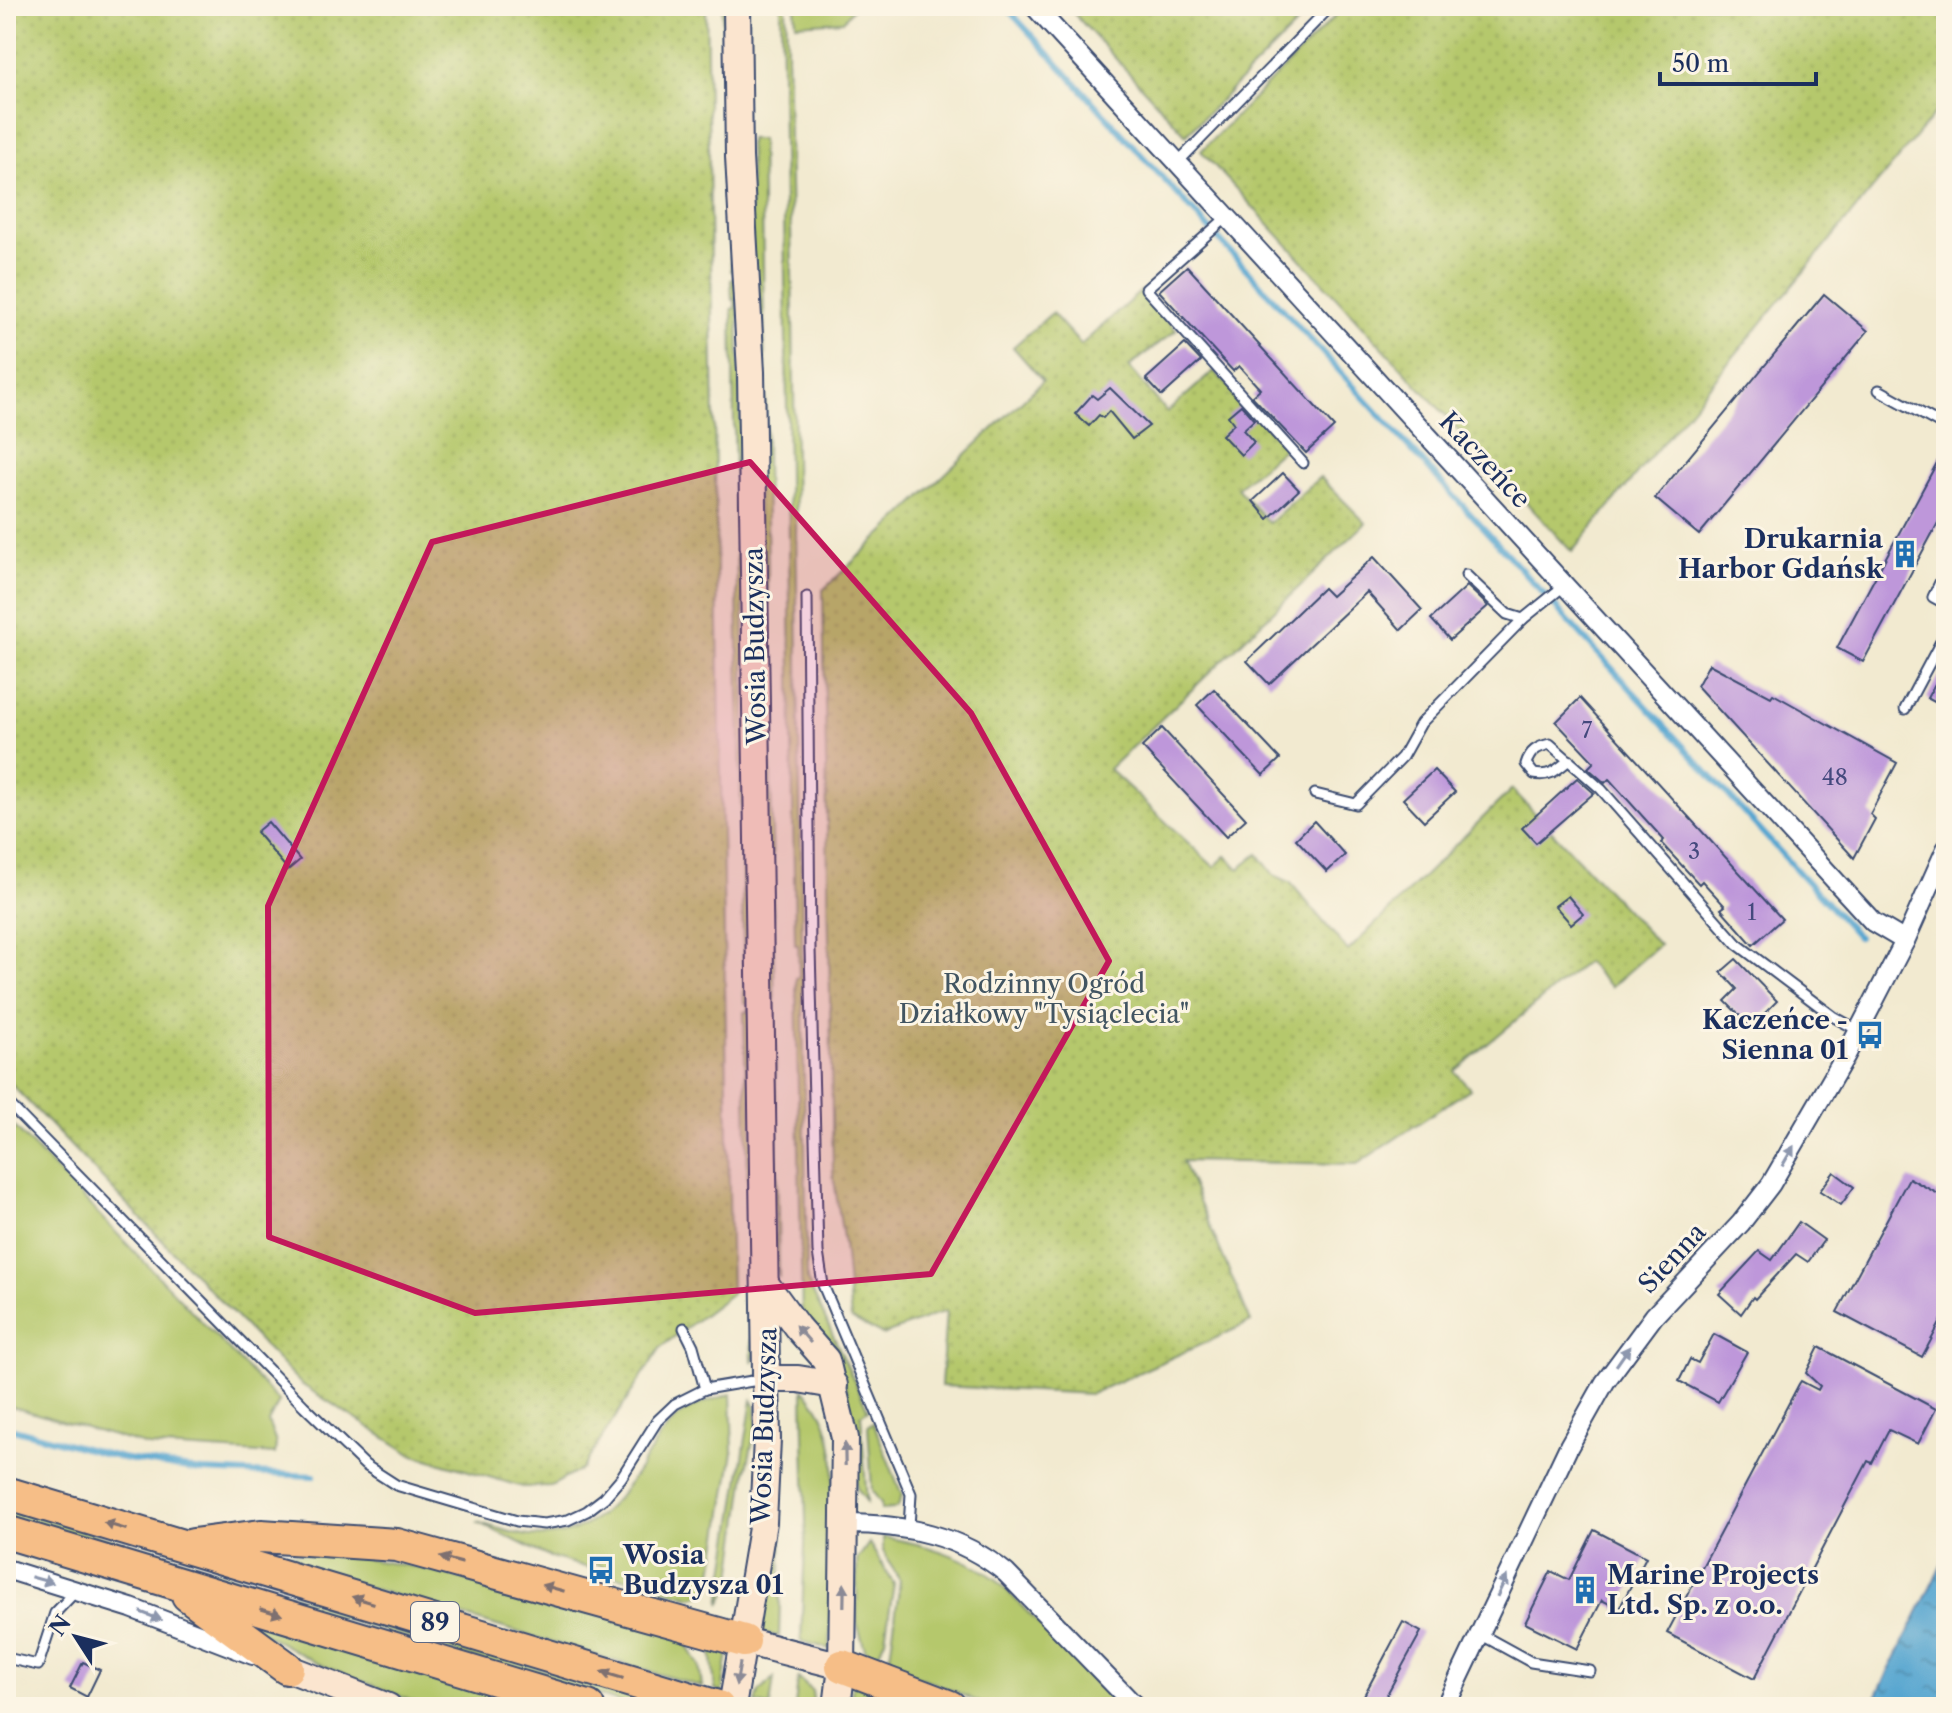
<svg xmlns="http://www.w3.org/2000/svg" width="1952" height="1713" viewBox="0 0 1952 1713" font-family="'Libre Caslon Text',serif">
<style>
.grass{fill:#b5c86c;stroke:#687c65;stroke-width:2}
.garden{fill:url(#garden-dots);stroke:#687c65;stroke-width:2}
.water{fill:url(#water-ripples);stroke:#386a97;stroke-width:2}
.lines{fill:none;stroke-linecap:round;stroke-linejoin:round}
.stream{stroke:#56a6d0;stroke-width:6}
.building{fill:#be97da}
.lane-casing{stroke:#3b4b6f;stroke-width:13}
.street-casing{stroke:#3b4b6f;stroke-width:22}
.secondary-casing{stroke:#3b4b6f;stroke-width:30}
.highway-casing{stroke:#3b4b6f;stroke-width:36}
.lane{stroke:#fff;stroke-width:9}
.street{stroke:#fff;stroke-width:18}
.secondary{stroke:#fbe5cf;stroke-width:26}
.highway{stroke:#f6be87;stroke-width:32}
.oneway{fill:#8d97ae}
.oneway2{fill:#8b8a96}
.oneway3{fill:#7e6f70}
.marked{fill:#c2185b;fill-opacity:0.2;stroke:#c2185b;stroke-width:6;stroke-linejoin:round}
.labels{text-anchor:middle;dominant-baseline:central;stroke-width:6;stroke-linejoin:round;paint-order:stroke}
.number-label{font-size:22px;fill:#44497d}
.shield{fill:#fcf5e5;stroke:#5e6a86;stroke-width:2}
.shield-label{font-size:24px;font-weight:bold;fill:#1b2f5e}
.street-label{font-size:26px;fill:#1b2f5e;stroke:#fcf5e5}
.poi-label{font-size:26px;font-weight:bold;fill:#1b2f5e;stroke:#fcf5e5;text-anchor:end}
.park-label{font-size:26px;fill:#425562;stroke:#fcf5e5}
</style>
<defs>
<pattern id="garden-dots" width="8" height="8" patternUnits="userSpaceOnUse" patternTransform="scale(2)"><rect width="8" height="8" fill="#b5c86c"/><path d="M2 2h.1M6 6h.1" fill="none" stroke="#9bac60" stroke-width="1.8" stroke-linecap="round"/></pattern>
<pattern id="water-ripples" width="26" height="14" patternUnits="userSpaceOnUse" patternTransform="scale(2)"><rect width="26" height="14" fill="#56a6d0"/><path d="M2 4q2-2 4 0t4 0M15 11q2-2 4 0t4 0" fill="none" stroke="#4688ac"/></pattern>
</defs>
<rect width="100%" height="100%" fill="#fcf5e5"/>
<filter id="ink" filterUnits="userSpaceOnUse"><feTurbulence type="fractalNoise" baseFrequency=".0125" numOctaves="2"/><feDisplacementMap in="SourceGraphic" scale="16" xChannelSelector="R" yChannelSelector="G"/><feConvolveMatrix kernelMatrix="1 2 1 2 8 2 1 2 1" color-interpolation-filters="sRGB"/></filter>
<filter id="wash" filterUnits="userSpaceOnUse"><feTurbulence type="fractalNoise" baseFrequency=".006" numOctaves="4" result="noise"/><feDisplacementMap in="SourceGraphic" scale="32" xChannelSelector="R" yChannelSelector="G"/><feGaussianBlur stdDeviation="1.8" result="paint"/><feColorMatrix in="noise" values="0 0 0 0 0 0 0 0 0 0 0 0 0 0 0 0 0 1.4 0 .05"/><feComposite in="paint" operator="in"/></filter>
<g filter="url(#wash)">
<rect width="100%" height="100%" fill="#f2ead0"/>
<g class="grass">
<path d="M722,6H727L738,296L756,1353L752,1362L744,1012H748V1004L744,1003L741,823H744V815L741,814L732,309L735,308V299L732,300L731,280L734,279V271H731Z"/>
<path d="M781,6H786L793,317L807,1280L868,1410L861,1415L867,1502L857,1488L852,1422L847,1390L842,1377L802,1322L796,978L799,977L798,944H795Z"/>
<path d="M795,6H855L843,21L796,24Z"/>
<path d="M749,139H761L779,1278L776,1264Z"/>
<path d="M6,1118L279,1402L268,1422L276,1443L275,1454L148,1446L6,1405Z"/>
<path d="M803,1389C826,1412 831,1433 834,1464L830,1649L801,1641L806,1522Z"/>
<path d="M731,1394L733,1452L712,1578C709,1590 705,1595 692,1597L602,1572L603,1566L591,1562L589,1568L547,1556L477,1522C494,1527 512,1534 530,1536C585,1541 616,1506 642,1464C654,1445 666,1425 685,1412C699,1403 716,1399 731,1394Z"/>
<path d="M752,1400L756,1407L757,1423L746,1472L731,1585L720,1604Z"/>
<path d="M873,1422L902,1495L898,1506L893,1509L881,1510V1503L872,1491L868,1426Z"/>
<path d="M6,1507L668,1707H637L6,1518Z"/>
<path d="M778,1522H782L779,1636L759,1633Z"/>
<path d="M883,1537C924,1544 962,1555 996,1579L1118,1707H991L889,1664L900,1581L883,1551Z"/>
<path d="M869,1543L894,1584L885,1639L876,1660L865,1649L857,1623V1560Z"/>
<path d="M251,1549L365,1559L416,1567L691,1638L689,1648L699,1665L702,1687L259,1555Z"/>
<path d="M630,1587L690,1604L694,1608L693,1613L685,1612Z"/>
<path d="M231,1615L536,1707H427L317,1663Z"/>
<path d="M711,1648L728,1653L722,1693L715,1690Z"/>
<path d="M774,1678L770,1707L756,1703L759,1692Z"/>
<path d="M798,1678L812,1691L814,1707H795Z"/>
<path d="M853,1684L870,1690V1707H850Z"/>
</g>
<g class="garden">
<path d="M6,6H540L549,16L561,6H706L731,1294L661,1347L582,1469L551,1486L523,1487L411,1454L301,1384L6,1079Z"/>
<path d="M1067,6H1315L1186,135Z"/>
<path d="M1345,6H1946V100L1572,552L1201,151Z"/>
<path d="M1141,291L1176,330L1129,367L1167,412L1214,371L1285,447L1237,488L1269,523L1320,477L1366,523L1109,769L1214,867L1226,856L1239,869L1258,854L1274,875L1290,882L1348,951L1512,789L1659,945L1611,987L1586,962L1455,1071L1470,1089L1357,1164L1182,1161L1251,1322L1091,1394L941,1386L946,1311L883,1335L851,1319L844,1244L833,1174L823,590L1043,381L1013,347L1052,313L1081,345Z"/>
</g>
<path class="water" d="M1946,1556V1707H1871L1876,1697Z"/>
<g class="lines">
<g class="stream">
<path d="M1005,6L1858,937"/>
<path d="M6,1427L121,1458L201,1471L314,1476"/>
</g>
</g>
<g id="blocks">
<g class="building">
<path d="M1187,266L1334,427L1306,453L1252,396L1260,389L1239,366L1233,371L1159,291Z"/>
<path d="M1824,294L1868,331L1699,535L1655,498Z"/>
<path d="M1185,344L1201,361L1162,396L1146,379Z"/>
<path d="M1110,388L1149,426L1132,439L1109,411L1103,418L1099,415L1089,426L1075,414L1092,395L1097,399Z"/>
<path d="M1241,405L1254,420L1243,430L1254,442L1241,455L1222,435L1234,424L1228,416Z"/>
<path d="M1946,446V508L1863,662L1837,648Z"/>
<path d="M1283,473L1299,490L1268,519L1253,501Z"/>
<path d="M1374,557L1422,610L1401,630L1367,592L1269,684L1247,661L1323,588L1331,596Z"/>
<path d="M1467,586L1488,606L1450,640L1431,619Z"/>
<path d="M1709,664L1771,697L1773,694L1897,763L1870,814L1875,819L1854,858L1697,686Z"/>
<path d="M1946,664V708L1927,698Z"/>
<path d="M1214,689L1280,759L1263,775L1197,705Z"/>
<path d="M1580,698L1782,919L1753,945L1721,909L1725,906L1702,881L1699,884L1661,843L1664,840L1609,779L1605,783L1588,768L1594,762L1556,722Z"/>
<path d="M1162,728L1246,819L1226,837L1142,747Z"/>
<path d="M1434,770L1455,792L1424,821L1403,799Z"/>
<path d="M1577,778L1594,793L1536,843L1522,828Z"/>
<path d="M1314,821L1345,855L1327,872L1296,839Z"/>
<path d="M268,822L300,860L288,870L256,832Z"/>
<path d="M1568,896L1583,914L1571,924L1555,906Z"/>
<path d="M1736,959L1777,1001L1751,1027L1725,1001L1737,989L1721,972Z"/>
<path d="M1834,1172L1854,1187L1841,1205L1820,1191Z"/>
<path d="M1909,1178L1946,1198V1312L1922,1357L1837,1312Z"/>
<path d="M1799,1222L1824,1240L1808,1262L1796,1254L1755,1299L1753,1297L1741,1314L1719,1294L1759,1251L1772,1260Z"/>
<path d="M1714,1334L1747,1352L1718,1402L1679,1381L1690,1359L1698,1363Z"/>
<path d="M1819,1347L1936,1409L1918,1444L1889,1430L1872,1463L1868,1461L1754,1679L1667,1633L1799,1384L1801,1381L1818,1390L1820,1386L1806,1373Z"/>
<path d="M1594,1530L1646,1557L1619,1609L1602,1600L1577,1649L1525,1623L1551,1571L1569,1580Z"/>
<path d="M1403,1622L1421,1632L1380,1707H1371L1361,1701Z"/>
<path d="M83,1662L100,1670L87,1697L70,1688Z"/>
</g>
</g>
</g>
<g filter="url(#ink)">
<use href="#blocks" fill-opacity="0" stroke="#3b4b6f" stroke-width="2"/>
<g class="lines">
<defs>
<g id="lane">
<path d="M1178,162L1331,6"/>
<path d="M1227,217L1146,289L1303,463"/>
<path d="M1879,390L1946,427"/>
<path d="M1946,570L1933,597L1946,604"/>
<path d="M1466,575L1507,614L1523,619L1565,585"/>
<path d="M807,597L810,949L818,1252L823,1285L911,1494L909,1527"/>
<path d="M1905,709L1946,632"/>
<path d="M1569,760C1557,770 1550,777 1534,774L1526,764C1530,751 1537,747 1550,744L1601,789L1737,944L1834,1017L1858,1030"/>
<path d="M1315,794L1356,804L1402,757L1421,723L1523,619"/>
<path d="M6,1101L304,1406L365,1465L396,1485L517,1521L544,1524L568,1520L587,1511L604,1498L621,1478L657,1421L675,1404L705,1389L764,1379"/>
<path d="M684,1328L693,1346L705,1389"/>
<path d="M1480,1634L1531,1662L1590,1671"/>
<path d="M6,1658L38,1665L55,1613L77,1590"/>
</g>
<g id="street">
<path d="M1034,6L1873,922L1905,941"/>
<path d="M846,1524C904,1524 960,1535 1006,1573L1136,1707"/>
<path d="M6,1569L131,1608L253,1655"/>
<path d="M1445,1707L1569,1446L1605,1382L1654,1316L1741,1223L1771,1184L1846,1055L1905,941L1946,849"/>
</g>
<g id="secondary">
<path d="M767,1286L797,1327L826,1360L845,1438L842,1666L837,1707"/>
<path d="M767,1379H798L834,1385"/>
<path d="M744,1641L842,1666"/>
<path d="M287,1668L388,1707"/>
<path d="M732,1707L763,1522L767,1439L751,372L739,157L737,6"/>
</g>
<g id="highway">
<path d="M6,1493L718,1707"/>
<path d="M6,1532L588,1707"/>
<path d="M193,1545L261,1536L397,1545L744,1641"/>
<path d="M188,1595L287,1668"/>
<path d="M842,1666L950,1707"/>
</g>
</defs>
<use href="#lane" class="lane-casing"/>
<use href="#street" class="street-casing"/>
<use href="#secondary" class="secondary-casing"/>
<use href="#highway" class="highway-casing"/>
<use href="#lane" class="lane"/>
<use href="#street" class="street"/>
<use href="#secondary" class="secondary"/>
<use href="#highway" class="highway"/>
</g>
<defs><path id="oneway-solid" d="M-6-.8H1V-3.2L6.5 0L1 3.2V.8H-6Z" transform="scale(2)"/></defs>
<g class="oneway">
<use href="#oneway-solid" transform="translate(1788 1156) rotate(-60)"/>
<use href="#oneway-solid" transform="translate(1623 1356) rotate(-55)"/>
<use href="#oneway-solid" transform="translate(42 1580) rotate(16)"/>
<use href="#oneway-solid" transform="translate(1502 1586) rotate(-65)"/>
<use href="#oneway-solid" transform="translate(151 1616) rotate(21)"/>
</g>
<g class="oneway2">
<use href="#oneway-solid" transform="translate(803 1334) rotate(-131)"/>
<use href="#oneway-solid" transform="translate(845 1454) rotate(-91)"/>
<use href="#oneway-solid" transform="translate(844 1595) rotate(-89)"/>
<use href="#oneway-solid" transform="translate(738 1674) rotate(100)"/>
</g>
<g class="oneway3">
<use href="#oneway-solid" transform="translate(115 1526) rotate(-163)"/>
<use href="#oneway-solid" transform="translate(451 1560) rotate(-165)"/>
<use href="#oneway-solid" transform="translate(553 1588) rotate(-164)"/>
<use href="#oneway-solid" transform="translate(363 1600) rotate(-163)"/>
<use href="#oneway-solid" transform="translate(271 1612) rotate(17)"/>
<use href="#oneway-solid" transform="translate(612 1675) rotate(-163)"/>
</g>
</g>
<path class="marked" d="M750,462L971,713L1109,961L931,1274L475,1313L269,1237L268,906L432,542Z"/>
<defs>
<symbol id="building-bare" viewBox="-9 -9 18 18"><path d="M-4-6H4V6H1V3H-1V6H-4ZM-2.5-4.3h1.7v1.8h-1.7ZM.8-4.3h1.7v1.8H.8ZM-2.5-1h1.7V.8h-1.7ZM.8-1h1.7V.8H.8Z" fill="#1f6fb2" stroke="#fcf5e5" stroke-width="2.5" paint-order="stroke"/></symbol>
<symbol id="bus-bare" viewBox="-9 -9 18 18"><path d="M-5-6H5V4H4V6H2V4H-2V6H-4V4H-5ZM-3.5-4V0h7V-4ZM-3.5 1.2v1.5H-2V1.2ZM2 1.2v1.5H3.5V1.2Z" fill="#1f6fb2" stroke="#fcf5e5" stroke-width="2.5" paint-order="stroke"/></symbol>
</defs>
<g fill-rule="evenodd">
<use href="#building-bare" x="1885" y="534" width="40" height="40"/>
<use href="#bus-bare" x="1850" y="1015" width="40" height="40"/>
<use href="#bus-bare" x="581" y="1550" width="40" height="40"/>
<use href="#building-bare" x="1565" y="1570" width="40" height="40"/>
</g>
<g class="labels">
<g class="number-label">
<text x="1587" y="730">7</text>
<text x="1835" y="777">48</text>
<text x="1694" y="851">3</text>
<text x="1752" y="912">1</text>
</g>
<rect class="shield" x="411" y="1602" width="48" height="40" rx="6"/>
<g class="shield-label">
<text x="435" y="1622">89</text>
</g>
<g class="street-label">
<text transform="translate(1485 460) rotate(47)">Kaczeńce</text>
<text transform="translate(755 646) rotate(-91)">Wosia Budzysza</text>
<text transform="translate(1672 1258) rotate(-47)">Sienna</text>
<text transform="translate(764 1426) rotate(-88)">Wosia Budzysza</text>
</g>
<g class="poi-label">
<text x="1883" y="539">Drukarnia<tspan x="1883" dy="30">Harbor Gdańsk</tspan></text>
<text x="1848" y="1020">Kaczeńce -<tspan x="1848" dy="30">Sienna 01</tspan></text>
<text x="623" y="1555" text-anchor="start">Wosia<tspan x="623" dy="30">Budzysza 01</tspan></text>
<text x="1607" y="1575" text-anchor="start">Marine Projects<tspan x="1607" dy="30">Ltd. Sp. z o.o.</tspan></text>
</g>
<g class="park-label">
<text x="1044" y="984">Rodzinny Ogród<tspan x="1044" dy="30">Działkowy "Tysiąclecia"</tspan></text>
</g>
</g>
<rect width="1952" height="1713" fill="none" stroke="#fcf5e5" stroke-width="32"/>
<g transform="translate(76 1637) rotate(306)" stroke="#fcf5e5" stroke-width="6" paint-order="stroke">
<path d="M0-6L14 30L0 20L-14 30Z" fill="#1b2f5e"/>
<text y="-12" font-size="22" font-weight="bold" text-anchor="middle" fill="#1b2f5e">N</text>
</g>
<path d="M1660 72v12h156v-12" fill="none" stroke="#1b2f5e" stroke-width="4"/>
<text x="1672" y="72" font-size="24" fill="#1b2f5e" stroke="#fcf5e5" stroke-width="6" paint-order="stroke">50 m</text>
</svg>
